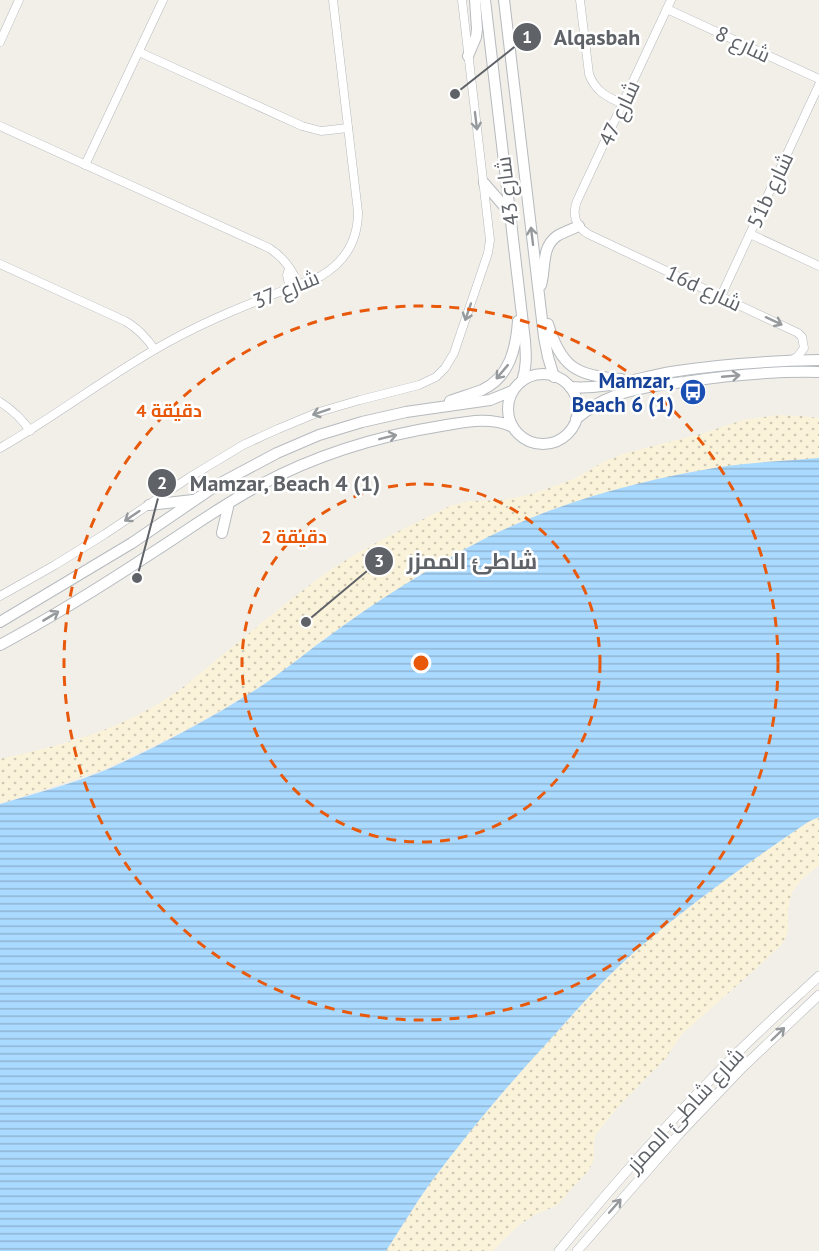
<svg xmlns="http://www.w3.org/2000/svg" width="819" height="1251" viewBox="0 0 819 1251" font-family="'PT Sans',Cairo,sans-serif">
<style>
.sand{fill:url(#sand-dots)}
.water{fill:url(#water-rules)}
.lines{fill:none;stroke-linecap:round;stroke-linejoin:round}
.minor-casing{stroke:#b5b8bc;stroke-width:9}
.tertiary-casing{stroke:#b5b8bc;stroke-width:10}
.secondary-casing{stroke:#b6babf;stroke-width:12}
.minor{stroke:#fff;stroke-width:8}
.tertiary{stroke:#fff;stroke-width:9}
.secondary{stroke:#fff;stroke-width:10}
.oneway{stroke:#979a9d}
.ring{fill:none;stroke:#e8590c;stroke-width:3;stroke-dasharray:10 8}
.labels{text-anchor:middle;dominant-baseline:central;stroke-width:5;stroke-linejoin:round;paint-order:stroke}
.street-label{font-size:21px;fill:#5f6368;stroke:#fff}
.transit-label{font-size:21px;font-weight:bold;fill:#164399;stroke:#fff;text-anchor:end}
.centre{fill:#e8590c;stroke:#fff;stroke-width:3}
.ring-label{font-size:18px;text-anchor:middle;font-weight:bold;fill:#e8590c;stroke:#fff;stroke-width:5;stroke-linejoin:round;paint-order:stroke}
.leader{fill:none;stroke:#5f6368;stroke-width:2}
.callout-dot{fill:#5f6368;stroke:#fff;stroke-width:2}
.mark-label{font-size:18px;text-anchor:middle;font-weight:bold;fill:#fff}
.callout-label{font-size:22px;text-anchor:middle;font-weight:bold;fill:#5f6368;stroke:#fff;stroke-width:5;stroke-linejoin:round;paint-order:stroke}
</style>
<defs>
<pattern id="sand-dots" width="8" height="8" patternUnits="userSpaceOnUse" patternTransform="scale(1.5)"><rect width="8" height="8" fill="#fbf3d9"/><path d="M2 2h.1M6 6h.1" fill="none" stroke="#cec8b4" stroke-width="1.8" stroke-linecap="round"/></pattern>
<pattern id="water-rules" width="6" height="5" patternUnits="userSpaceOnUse" patternTransform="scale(1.5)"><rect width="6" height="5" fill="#aadaff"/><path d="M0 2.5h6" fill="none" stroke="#8eb4d2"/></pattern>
</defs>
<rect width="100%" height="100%" fill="#f1efe8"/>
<g class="sand">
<path d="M777,415L801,416L819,418V458L722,467L686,473L610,491L548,511L373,605L324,639L286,669L251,693L184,731L106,769L0,804V759C59,746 114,732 166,699C192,682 213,662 237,643C266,619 296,595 326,573C365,546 408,527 450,506L469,501L503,500L532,494L574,479L605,461L626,453L704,433L743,420Z"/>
<path d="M819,817V865L801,880L792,892L788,909V929L786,937L782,944L760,965L682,1034L665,1059L617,1108L596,1134L594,1143V1159L589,1170L574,1186L562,1200L556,1206L536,1214L519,1225L503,1240L493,1251H386C401,1228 415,1204 431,1182C470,1130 512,1080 557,1032C580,1006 604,979 630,956C686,907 746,864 808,822Z"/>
</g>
<path class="water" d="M819,458V817L808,822C746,864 686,907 630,956C604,979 580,1006 557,1032C512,1080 470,1130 431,1182C415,1204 401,1228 386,1251H0V804C36,793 73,784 108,769C157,747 206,721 252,692C278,676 300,657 325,639C376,601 430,567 486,538C559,502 640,480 720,467C753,462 786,461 819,458Z"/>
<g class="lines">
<defs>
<g id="minor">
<path d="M580,0L589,74C595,91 607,97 623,104"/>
<path d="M671,0L577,201C572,214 575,226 588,234L798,333L802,337L804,348L798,356L792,360"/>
<path d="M667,9L819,79"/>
<path d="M0,42L19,0"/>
<path d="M139,52L302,126L321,131L348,128"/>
<path d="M0,126L269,248C283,257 293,270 298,285"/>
<path d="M85,165L163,0"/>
<path d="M750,234L819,266"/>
<path d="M0,264L125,321C136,327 148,339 154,349"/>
<path d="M289,269L287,275L290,288"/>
<path d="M721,296L819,85"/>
<path d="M0,402C11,409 23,420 30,431"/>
<path d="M0,448C58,415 111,373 170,341C219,314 270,296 321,276C346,261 358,240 358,212L333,0"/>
<path d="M0,596L55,565L105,534L190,477L243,445L278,429L319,412L360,400L419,385L436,377L445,368L454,353L488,253L490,240L462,0"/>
</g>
<g id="tertiary">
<path d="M559,1251C614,1184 671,1119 733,1057C761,1029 790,1003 819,976"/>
<path d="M577,1251L680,1133L742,1068L819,995"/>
</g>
<g id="secondary">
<path d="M485,0L525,341C526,355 527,367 522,381"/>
<path d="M504,0L544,337L548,357L554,377"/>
<path d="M468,56L476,37L477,29L475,0"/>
<path d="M484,183L510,213"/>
<path d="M541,285C546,268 541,247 557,236C564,232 572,229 579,226"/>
<path d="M548,324C561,367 576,376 621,379"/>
<circle cx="543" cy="409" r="35"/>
<path d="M570,387C604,390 637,378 671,372C720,364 769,361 819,360"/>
<path d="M450,401C460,397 472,394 482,390C510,377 516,348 518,321"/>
<path d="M576,419C587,410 598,402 612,397C634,388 660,385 684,382C729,375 774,371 819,372"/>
<path d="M149,505L193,500"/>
<path d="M222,533L229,503"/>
<path d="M0,622L132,543L217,485L277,453L319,435L362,422L406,412L490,400L512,391"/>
<path d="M0,645C52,617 102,586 152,553C188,530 222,505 260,485C316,455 378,436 441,426C465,422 490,416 513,427"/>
</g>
</defs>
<use href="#minor" class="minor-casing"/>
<use href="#tertiary" class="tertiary-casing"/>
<use href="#secondary" class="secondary-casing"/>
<use href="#minor" class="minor"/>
<use href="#tertiary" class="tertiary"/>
<use href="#secondary" class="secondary"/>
</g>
<defs><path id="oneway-shaft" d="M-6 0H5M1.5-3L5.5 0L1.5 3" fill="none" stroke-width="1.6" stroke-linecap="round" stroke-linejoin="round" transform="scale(1.5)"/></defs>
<g class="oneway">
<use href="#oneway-shaft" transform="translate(476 121) rotate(83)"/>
<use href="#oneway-shaft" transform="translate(532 236) rotate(-97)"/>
<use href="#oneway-shaft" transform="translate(468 312) rotate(109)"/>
<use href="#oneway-shaft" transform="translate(774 321) rotate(25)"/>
<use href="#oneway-shaft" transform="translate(502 372) rotate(130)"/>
<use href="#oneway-shaft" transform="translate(731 376) rotate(-5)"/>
<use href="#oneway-shaft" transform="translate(321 412) rotate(161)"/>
<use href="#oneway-shaft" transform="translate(388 437) rotate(-14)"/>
<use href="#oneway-shaft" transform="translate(132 516) rotate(146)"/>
<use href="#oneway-shaft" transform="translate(51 616) rotate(-31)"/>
<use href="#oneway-shaft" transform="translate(778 1034) rotate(-44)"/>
<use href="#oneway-shaft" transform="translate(615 1206) rotate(-49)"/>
</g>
<g class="ring">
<circle cx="421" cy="663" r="179"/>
<circle cx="421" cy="663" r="357"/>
</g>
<defs>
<symbol id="bus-disc" viewBox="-11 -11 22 22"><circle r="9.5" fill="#1a4fb4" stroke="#fff"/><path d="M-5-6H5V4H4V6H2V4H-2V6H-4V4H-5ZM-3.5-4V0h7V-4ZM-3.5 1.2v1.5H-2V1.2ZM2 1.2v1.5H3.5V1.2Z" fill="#fff"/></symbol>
</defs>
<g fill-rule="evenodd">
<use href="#bus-disc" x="678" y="377" width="30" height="30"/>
</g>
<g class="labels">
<g class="street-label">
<text transform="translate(743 44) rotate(25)">شارع 8</text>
<text transform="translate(619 113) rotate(-65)">شارع 47</text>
<text transform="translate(770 190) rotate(-65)">51b شارع</text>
<text transform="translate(507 191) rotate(-97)">شارع 43</text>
<text transform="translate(704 288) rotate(25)">16d شارع</text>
<text transform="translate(286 289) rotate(-22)">شارع 37</text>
<text transform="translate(685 1110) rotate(-47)">شارع شاطئ الممزر</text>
</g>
<g class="transit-label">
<text x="674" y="380">Mamzar,<tspan x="674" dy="24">Beach 6 (1)</tspan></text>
</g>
</g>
<circle cx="421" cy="663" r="9" class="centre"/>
<g class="ring-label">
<text x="169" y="417">4 دقيقة</text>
<text x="294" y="543">2 دقيقة</text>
</g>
<path class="leader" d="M455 94L527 37M137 578L162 483M306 622L379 561"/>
<g class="callout-dot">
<circle cx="455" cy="94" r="6"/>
<circle cx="137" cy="578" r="6"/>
<circle cx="306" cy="622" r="6"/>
<circle cx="527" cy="37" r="15"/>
<circle cx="162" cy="483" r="15"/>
<circle cx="379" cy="561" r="15"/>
</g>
<g class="mark-label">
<text x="527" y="43">1</text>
<text x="162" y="489">2</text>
<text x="379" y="567">3</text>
</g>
<g class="callout-label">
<text x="597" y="45">Alqasbah</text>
<text x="285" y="491">Mamzar, Beach 4 (1)</text>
<text x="472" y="569">شاطئ الممزر</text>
</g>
</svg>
